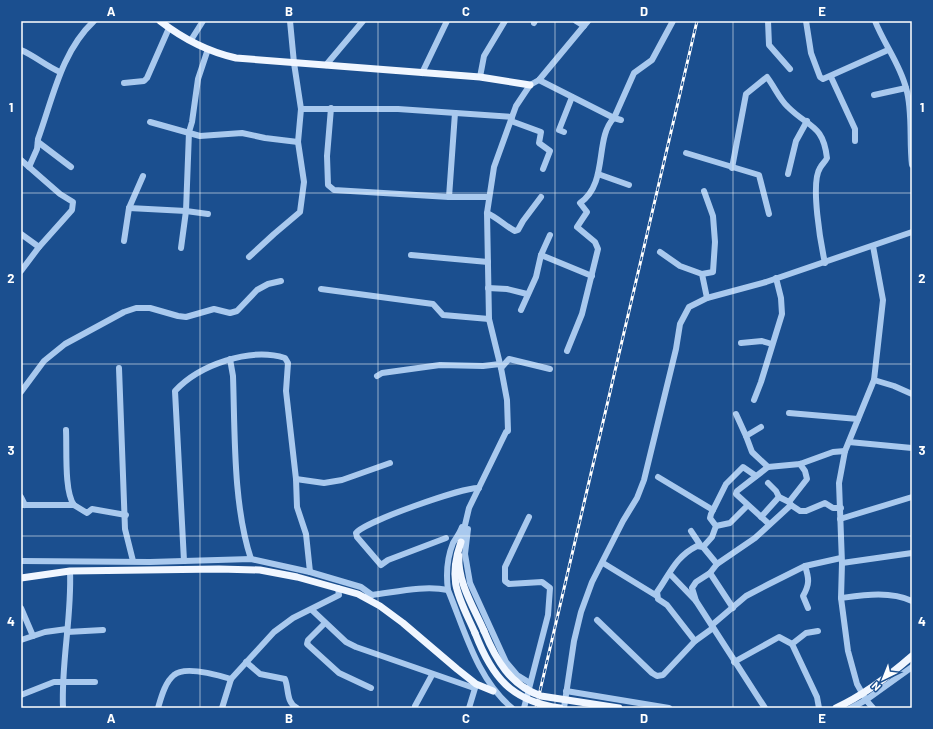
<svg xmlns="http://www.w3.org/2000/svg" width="933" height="729" viewBox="0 0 933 729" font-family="Barlow,sans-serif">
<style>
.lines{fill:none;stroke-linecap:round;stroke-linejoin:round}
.minor{stroke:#a9c9ee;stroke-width:6}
.major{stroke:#f0f6ff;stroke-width:7}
.rail-casing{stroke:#fff;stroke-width:3}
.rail{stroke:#1b4f8f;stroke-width:1.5;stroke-dasharray:4.5;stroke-linecap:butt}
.major-bridge{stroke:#f0f6ff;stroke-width:7}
.grid{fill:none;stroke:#fff;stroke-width:1;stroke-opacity:0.55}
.neatline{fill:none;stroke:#fff;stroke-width:1.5}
.grid-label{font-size:13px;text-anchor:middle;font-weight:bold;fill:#fff}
</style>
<rect width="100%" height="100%" fill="#1b4f8f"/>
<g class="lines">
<g class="minor">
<path d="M290,21L294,63"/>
<path d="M576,21L584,26"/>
<path d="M768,21L769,45L790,69"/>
<path d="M806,21L811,53L820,77L823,79L888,50"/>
<path d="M875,21C884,44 900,64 906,88C913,110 909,141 912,165"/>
<path d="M534,23L535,21"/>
<path d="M191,40L203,21"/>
<path d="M21,50C35,56 46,66 60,72"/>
<path d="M326,65L363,21"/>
<path d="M422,73L447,21"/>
<path d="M480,77L484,56L505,21"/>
<path d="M831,77L855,129V141"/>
<path d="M539,80L614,118L634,73L652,60L673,21"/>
<path d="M124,83L144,81L147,78L169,28"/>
<path d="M874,95L906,88"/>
<path d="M331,108L327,156L328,185L334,190L449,197H489"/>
<path d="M301,109H398L512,117"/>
<path d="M511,121L541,132L539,143L550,151L543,169"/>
<path d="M150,122L200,136L242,133L265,138L298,142"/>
<path d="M564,132L559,130L572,97"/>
<path d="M38,142L71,167"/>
<path d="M686,153L759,175L769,214"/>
<path d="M21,160L60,194L73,202L72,210L39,247L21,271"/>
<path d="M29,167L37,149L38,139C53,98 61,52 94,21"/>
<path d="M732,168L746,94L767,77C774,86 780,100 788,107C809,128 823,124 827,158C825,162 822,164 820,168C810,183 821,245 825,263"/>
<path d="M598,174L629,185"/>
<path d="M788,174L796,141L807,121"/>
<path d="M449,197L455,113"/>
<path d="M129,208L186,211L208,214"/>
<path d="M487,213C498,218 505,226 515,231L518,230L523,221L541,197"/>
<path d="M21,234L39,247"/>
<path d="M124,241L129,208L143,176"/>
<path d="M873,246L883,300L874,380L845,451L839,483L842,563L841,598L848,651L857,684L866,700L873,708"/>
<path d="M181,248L186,211L189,132L192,122L198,79L208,49"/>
<path d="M660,252L680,266L702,274L707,298"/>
<path d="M411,255L488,262"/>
<path d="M541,255L592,276"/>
<path d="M249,257L274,234L300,212L304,182L298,142L301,109L294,63"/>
<path d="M702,274L713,272L715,242L713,216L704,191"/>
<path d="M488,288L507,289L527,294"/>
<path d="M321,289L433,304L443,315L489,319"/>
<path d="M521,310L536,277L541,255L550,235"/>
<path d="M741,343L762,341L772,344"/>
<path d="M567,351L582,314L598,249L595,242L577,227L587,212L580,203C609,183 594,138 614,118L621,120"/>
<path d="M230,359L233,376C235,433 233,505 251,559"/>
<path d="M119,368L125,529L133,561"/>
<path d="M501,368L509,359L550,369"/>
<path d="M377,376L382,373L440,365L483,366L500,364"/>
<path d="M874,380L894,386L912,394"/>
<path d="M21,392L44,361L65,344L124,312L136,308H150L178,316L186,317L214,309L230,313L237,311L257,290L268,284L281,281"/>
<path d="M754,400L761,382L782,314L781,298L776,278"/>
<path d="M789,413L858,419"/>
<path d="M736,414L746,436"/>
<path d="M761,427L746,436L752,452L768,467"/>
<path d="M66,430C67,448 64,492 74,505"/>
<path d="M849,442L912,448"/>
<path d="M658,477L713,510"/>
<path d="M296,479L324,483L342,480L390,463"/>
<path d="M768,483L776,491L779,497"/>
<path d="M21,497L25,505"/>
<path d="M21,505H74L87,513L92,509L126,515"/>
<path d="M791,505L789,502L807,479L805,471L800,464"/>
<path d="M761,517L779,497L789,502"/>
<path d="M840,519L912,497"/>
<path d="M769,524L736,494L737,491L768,467L800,464L833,452L845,451"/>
<path d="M716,526L730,523L747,506"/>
<path d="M462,527C460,533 456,538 453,543C447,558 446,575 448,590C465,631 477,679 512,708"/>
<path d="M468,529L465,554L470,583L506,662L517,675L530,683"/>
<path d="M691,531L701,546"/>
<path d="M446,538L388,560L381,565L357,537L356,533C364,522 463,487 479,488"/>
<path d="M461,542L469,508L506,432L508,431L507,400L501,368L489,319L487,213L494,167L516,106L530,85L539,80L588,21"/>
<path d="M703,547L712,537L716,526L710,518L711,514L726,484L743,467L756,476"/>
<path d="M21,561L150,562L251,559L310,572L361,587L372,595L365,597"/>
<path d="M184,561L175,391C199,365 250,347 285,358L288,363L286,391L296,479L297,507L306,534L310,572"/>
<path d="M603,563L657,596"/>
<path d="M842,563L912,553"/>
<path d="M805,566C809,578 810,584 803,596L808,608"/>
<path d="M710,573L733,608"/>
<path d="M670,574L696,601L765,708"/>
<path d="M372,595C396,592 424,585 448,590"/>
<path d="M841,598C864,595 890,591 912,601"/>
<path d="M696,601L692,588L696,582L710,573L717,564L755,538L791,505L800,511H806L825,503L833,508H841"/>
<path d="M21,608L33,636"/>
<path d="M312,610L346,642L356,647L474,688"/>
<path d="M597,620L652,673L657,676L663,675L695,641L713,628L712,625L746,596L769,584L805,566L841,558"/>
<path d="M325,623L308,640L307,644L339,673L371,688"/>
<path d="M818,631L806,633L792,644L817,697L819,708"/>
<path d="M67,632L103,630"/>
<path d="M21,640L45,632L67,629"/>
<path d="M695,641L667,605L658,599L657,592C670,574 675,557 697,546L703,547L717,564"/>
<path d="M246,662L260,674L285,679C289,689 286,703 297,708"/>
<path d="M734,662L779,637L792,644"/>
<path d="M566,691L669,708"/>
<path d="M21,695L54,682H95"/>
<path d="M415,706L432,675"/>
<path d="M63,708C61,662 72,617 70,571"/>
<path d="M158,708C161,698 165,682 174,675C185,665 218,675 231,679"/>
<path d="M222,708L231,679L274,632L293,618L339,595L338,588"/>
<path d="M469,708L476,685"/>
<path d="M524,708L548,615L550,588L542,582L509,584L505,581V567L529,517"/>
<path d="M564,708L574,641L581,612L592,582L623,521L637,498L644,480L676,349L680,324L689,307L707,298L766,282L912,232"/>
<path d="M851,708L866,700L912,667"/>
</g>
<g class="major">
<path d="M160,21C182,38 209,52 236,58L480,77L530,85"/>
<path d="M461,542C447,582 459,597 475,633"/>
<path d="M459,556C457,581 474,608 484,631"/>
<path d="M21,578L70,571L219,569L260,570L297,577L358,594L380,606L403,623L457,669L476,684L493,691"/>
<path d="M836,708C864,695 889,676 912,656"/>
</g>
<defs>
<path id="rail" d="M536,708L697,21"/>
</defs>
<use href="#rail" class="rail-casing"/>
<use href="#rail" class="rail"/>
<g class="major-bridge">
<path d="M484,631C496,660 510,685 541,696L619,708"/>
<path d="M475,633C492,677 511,701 560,708"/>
</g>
</g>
<path class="grid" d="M200,21V708M378,21V708M555,21V708M733,21V708M21,193H912M21,364H912M21,536H912"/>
<rect width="933" height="729" fill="none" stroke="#1b4f8f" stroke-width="44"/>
<g transform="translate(883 679) rotate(223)" stroke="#1b4f8f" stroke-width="3" paint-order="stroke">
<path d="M0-3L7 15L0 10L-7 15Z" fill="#ffffff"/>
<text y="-6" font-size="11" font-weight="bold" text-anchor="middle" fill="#ffffff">N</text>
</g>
<rect x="22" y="22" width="889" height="685" class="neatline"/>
<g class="grid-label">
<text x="111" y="16">A</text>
<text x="289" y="16">B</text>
<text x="466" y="16">C</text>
<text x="644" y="16">D</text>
<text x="822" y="16">E</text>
<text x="11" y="112">1</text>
<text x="922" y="112">1</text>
<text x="11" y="283">2</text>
<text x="922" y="283">2</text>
<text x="11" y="455">3</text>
<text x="922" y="455">3</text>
<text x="11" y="626">4</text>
<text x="922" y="626">4</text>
<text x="111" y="723">A</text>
<text x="289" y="723">B</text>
<text x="466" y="723">C</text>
<text x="644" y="723">D</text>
<text x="822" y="723">E</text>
</g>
</svg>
